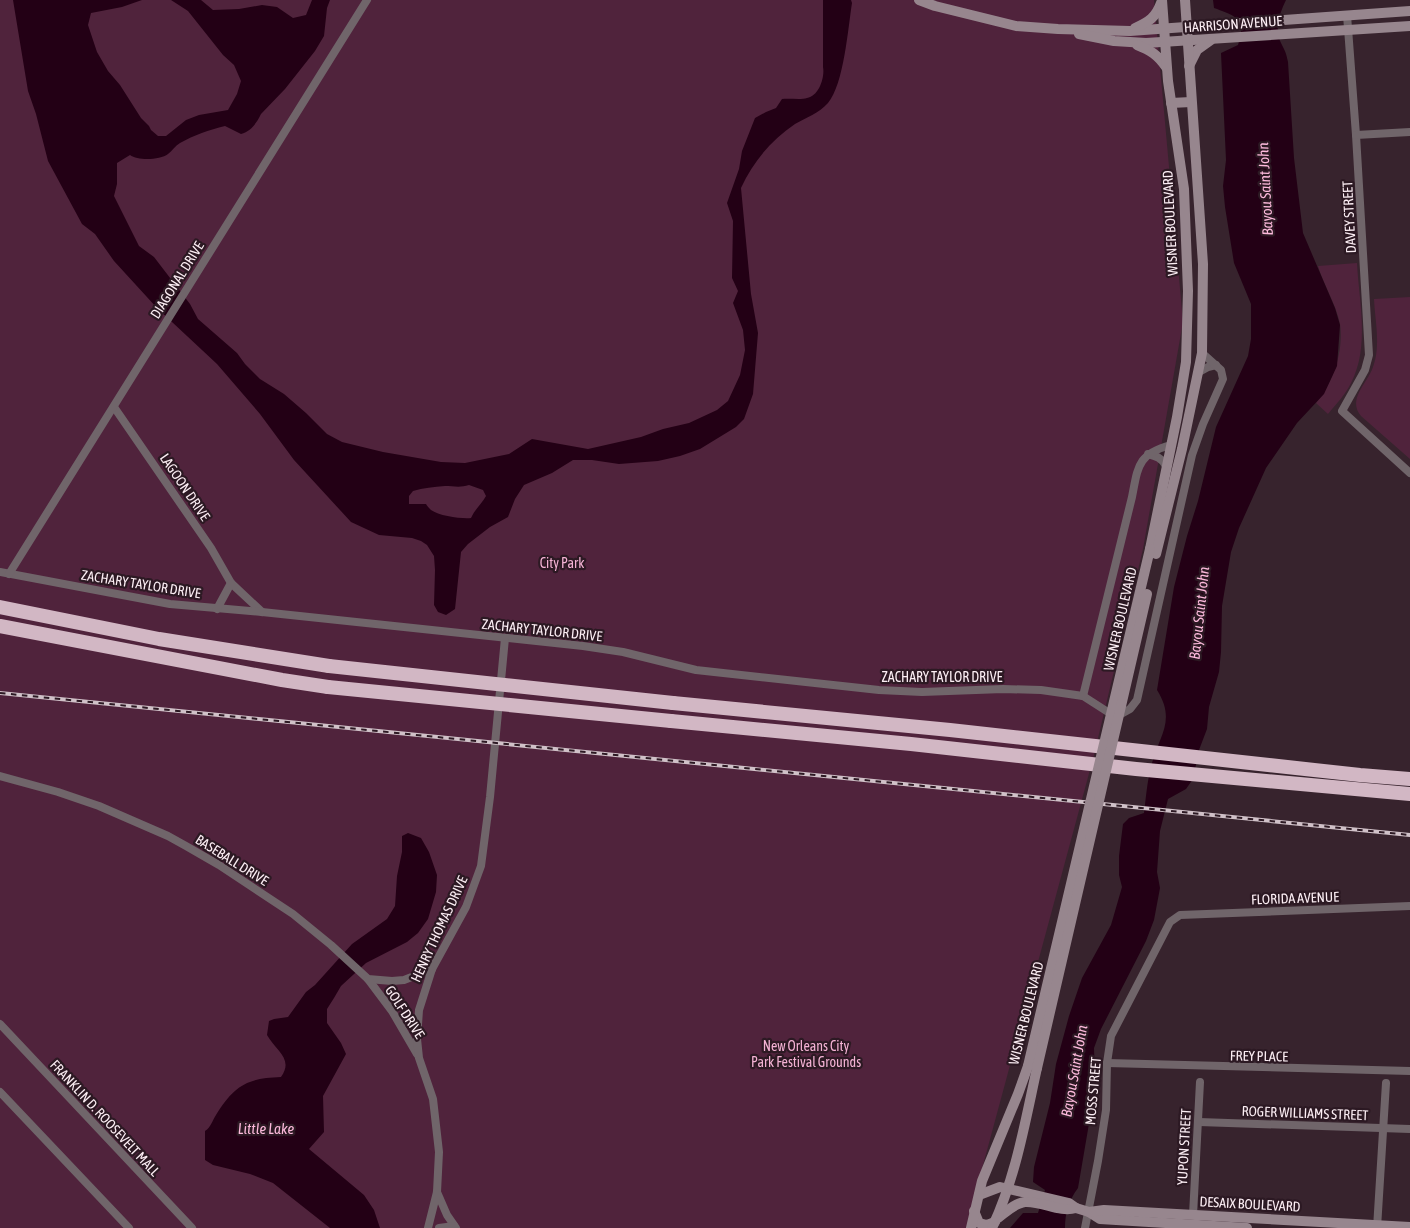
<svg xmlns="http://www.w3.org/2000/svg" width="1410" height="1228" viewBox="0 0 1410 1228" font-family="'Asap Condensed',sans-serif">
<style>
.green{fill:#50233c}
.water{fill:#230015;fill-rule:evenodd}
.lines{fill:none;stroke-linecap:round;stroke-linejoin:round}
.street{stroke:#70656a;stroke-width:8}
.secondary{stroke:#97868e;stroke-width:10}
.highway{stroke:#d2b7c4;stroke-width:14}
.rail-casing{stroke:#d0c1c8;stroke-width:4}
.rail{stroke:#2c1923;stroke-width:2;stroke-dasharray:5.5;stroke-linecap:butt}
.secondary-bridge{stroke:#97868e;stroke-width:10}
.highway-bridge{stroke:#d2b7c4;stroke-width:14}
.labels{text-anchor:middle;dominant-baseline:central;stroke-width:4.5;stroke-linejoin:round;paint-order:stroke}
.street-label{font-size:14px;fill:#fceef4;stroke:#2c1923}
.park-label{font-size:14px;fill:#f4b2d4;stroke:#2c1923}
.water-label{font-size:15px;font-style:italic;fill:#fcb9db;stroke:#2c1923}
</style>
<rect width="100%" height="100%" fill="#37232d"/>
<g class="green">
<path d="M0,0H1154L1183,322L1143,549L1094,755L966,1228H0Z"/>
<path d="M1357,263C1359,302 1370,347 1351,383C1346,394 1336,404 1328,414L1316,403C1333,383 1344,351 1340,324C1336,304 1324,286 1318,266Z"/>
<path d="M1410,297V459L1361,416C1347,399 1367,384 1373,367C1381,346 1375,321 1374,299Z"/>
</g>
<g class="water">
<path d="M13,0H142L122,7L91,13L88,25L97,52L108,71L120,85L141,118L149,126L151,130L158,136H166L186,120L199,115L228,110L237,94L241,81L234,65L223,55L188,11L171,0H201L213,10L239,9L262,5L277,7L293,18L306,15L312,0H330L327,8L324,36L315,51L285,89L261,114C256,124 251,131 241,134L225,126C209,130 194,135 180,143C175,146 172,151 168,154C160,160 138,161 130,155L117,163V184L114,196L139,246L154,257L190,304L198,319L237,353L245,364L260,379L284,394L306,413L327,434L342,442L383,452L441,462L465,463L509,454L532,439L588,449L641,437L663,429L689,423L717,410L728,401L740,375L745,350L743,330L733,303L738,291L732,278L733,221L727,203L739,169L742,151L755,118L766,112L776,108L782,99C789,98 801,100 807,98C819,96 825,77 823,67V0H851L852,3C848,28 844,84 828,103C819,113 806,118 795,124C771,140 753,162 741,188L751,294L758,333L753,394L744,419L736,427L700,449L680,456L658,461L619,464L592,460H573L552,473L524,485L515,499L508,517L490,527L468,544L461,552L455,609L446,615L438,612L434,605L435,570L434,556L427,545L421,541L412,538L379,535L351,522L294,460L260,414L217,364L157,308L114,261L95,234L82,224L48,161L36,114L28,91ZM469,485L483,490L486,496C481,505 475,509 471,518C462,519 439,516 431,510C429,508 427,506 426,504H409V496L413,491C423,488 434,487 445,486C453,486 460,488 469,485Z"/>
<path d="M1213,0H1286C1280,12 1274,30 1281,43C1285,51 1286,52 1288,62L1294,158L1303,233L1335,308L1340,325L1337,366L1324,394L1297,423L1266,468L1239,528L1231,552L1222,606L1221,652L1219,672L1209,707L1207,729L1199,750L1193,779L1186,789L1168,799L1160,831L1157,872L1160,888L1154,920L1146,941L1101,1029L1094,1048L1095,1080L1092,1106L1078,1188C1069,1200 1065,1213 1065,1228H1010L1023,1213H1038L1045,1190L1033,1182L1034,1167L1050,1103L1056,1064L1069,1016L1082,978L1111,925L1122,887L1119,875V856L1123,824L1129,818L1144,813C1146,798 1147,782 1151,767C1158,736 1177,722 1157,690L1174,587L1187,536L1198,501L1216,427L1248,356L1251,339V304L1234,263L1225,207L1223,186L1226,160L1221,53L1238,45C1247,19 1236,16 1214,8Z"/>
<path d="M408,833L421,838L429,852L437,875L436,892L428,919L418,933L407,942L366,963L341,986L334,998L327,1009V1023L341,1043L346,1054L323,1096L324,1132L309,1149L364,1195L374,1210L380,1228H330L273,1183L250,1174L213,1165L205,1160V1131C211,1127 212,1121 216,1115C234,1086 247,1078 281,1077C294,1059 276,1051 267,1035L269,1021L274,1019L288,1017L306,992L315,985L352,944L387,919L395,906L397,876L402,852V836Z"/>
</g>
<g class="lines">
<g class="street">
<path d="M1347,15L1356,135L1369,355L1365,370L1342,411L1410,473"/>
<path d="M1356,135L1410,132"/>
<path d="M1199,372L1208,367L1216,365"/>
<path d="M114,407L211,548L231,583L262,612"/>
<path d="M1148,454C1156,456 1162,458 1166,466"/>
<path d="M0,572L170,604L262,612L583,646L623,652L696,670L879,690L922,692L1003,689L1041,690L1083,696L1111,714H1121L1130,709L1137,700L1192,455L1203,424L1223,379L1221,370L1202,353"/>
<path d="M9,574L367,0"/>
<path d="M217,609L231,583"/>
<path d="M1083,696L1132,497C1138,467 1137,454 1171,445"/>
<path d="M0,776L58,792L99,806L168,836L186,846L219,865L293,914L331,945L368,979L392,981L404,980L432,969"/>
<path d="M368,979L392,1011L417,1054"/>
<path d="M0,1024L192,1228"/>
<path d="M1107,1063L1410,1071"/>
<path d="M0,1092L129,1228"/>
<path d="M1199,1122L1410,1129"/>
<path d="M437,1192L447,1215L456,1228"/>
<path d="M1193,1215L1200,1082"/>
<path d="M428,1228L437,1192L439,1152L433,1099L419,1058L417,1039L419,1010L432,969L466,907L481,866L490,797L505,638"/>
<path d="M439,1228L454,1226"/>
<path d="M1085,1228L1098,1161L1106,1110L1107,1063L1111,1036L1170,922L1180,915L1410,906"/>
<path d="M1377,1228L1386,1083"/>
</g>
<g class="secondary">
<path d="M919,0L935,6L1016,26L1058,29L1130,31L1410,11"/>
<path d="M1135,28C1149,22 1156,17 1161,3"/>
<path d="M1079,34L1114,41L1146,43L1410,26"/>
<path d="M1137,45C1150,50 1158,55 1166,67"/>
<path d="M1189,66L1197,50L1211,40"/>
<path d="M1171,103L1191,102"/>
<path d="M1150,549L1177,417L1186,362L1188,291L1184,189L1168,81L1162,0"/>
<path d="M1156,554L1182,449L1202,353L1203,264L1185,0"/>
<path d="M979,1195L1000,1187L1069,1203L1076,1208L1089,1212L1100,1219L1247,1228"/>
<path d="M974,1211L979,1223L987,1225L995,1222"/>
<path d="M1089,1212L1104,1210L1410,1227"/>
<path d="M998,1218C1006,1212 1015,1203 1025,1202C1043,1201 1059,1213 1076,1208"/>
<path d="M971,1228L982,1181L1018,1094L1028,1066"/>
<path d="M992,1228C1016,1177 1025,1122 1037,1068"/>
</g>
<g class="highway">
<path d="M0,607L159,639L329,666"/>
<path d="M0,626L282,680L328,687"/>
<path d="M673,703L950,730L1360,775L1410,779"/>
<path d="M671,721L911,744L1136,769L1410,794"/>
</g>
<defs>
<path id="rail" d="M0,693L1410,835"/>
</defs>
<use href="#rail" class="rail-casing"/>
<use href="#rail" class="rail"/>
<g class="secondary-bridge">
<path d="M1028,1066L1150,549"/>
<path d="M1037,1068L1147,594"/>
</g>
<g class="highway-bridge">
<path d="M329,666L673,703"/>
<path d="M328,687L671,721"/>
</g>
</g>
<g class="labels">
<g class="street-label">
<text transform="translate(1233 24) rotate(-4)">HARRISON AVENUE</text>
<text transform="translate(1349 217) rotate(-93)">DAVEY STREET</text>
<text transform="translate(1170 223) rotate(-93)">WISNER BOULEVARD</text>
<text transform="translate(177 280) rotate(-58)">DIAGONAL DRIVE</text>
<text transform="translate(185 487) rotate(56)">LAGOON DRIVE</text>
<text transform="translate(141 584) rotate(9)">ZACHARY TAYLOR DRIVE</text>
<text transform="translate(1120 619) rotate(-77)">WISNER BOULEVARD</text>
<text transform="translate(542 630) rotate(6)">ZACHARY TAYLOR DRIVE</text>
<text x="942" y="677">ZACHARY TAYLOR DRIVE</text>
<text transform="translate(232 860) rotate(32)">BASEBALL DRIVE</text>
<text transform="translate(1295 898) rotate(-2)">FLORIDA AVENUE</text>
<text transform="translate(439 929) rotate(-65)">HENRY THOMAS DRIVE</text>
<text transform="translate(405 1012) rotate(57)">GOLF DRIVE</text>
<text transform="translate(1026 1013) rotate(-76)">WISNER BOULEVARD</text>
<text transform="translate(1259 1056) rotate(1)">FREY PLACE</text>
<text transform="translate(1093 1091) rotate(-85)">MOSS STREET</text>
<text transform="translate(1305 1113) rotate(2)">ROGER WILLIAMS STREET</text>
<text transform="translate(105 1118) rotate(47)">FRANKLIN D. ROOSEVELT MALL</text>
<text transform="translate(1184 1147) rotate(-87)">YUPON STREET</text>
<text transform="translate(1250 1204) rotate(3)">DESAIX BOULEVARD</text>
</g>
<g class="park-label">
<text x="562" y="563">City Park</text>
<text x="806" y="1046">New Orleans City<tspan x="806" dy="16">Park Festival Grounds</tspan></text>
</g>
<g class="water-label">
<text transform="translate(1265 189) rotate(-93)">Bayou Saint John</text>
<text transform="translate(1199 613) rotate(-84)">Bayou Saint John</text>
<text transform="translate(1074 1071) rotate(-80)">Bayou Saint John</text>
<text x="266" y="1128">Little Lake</text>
</g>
</g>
</svg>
